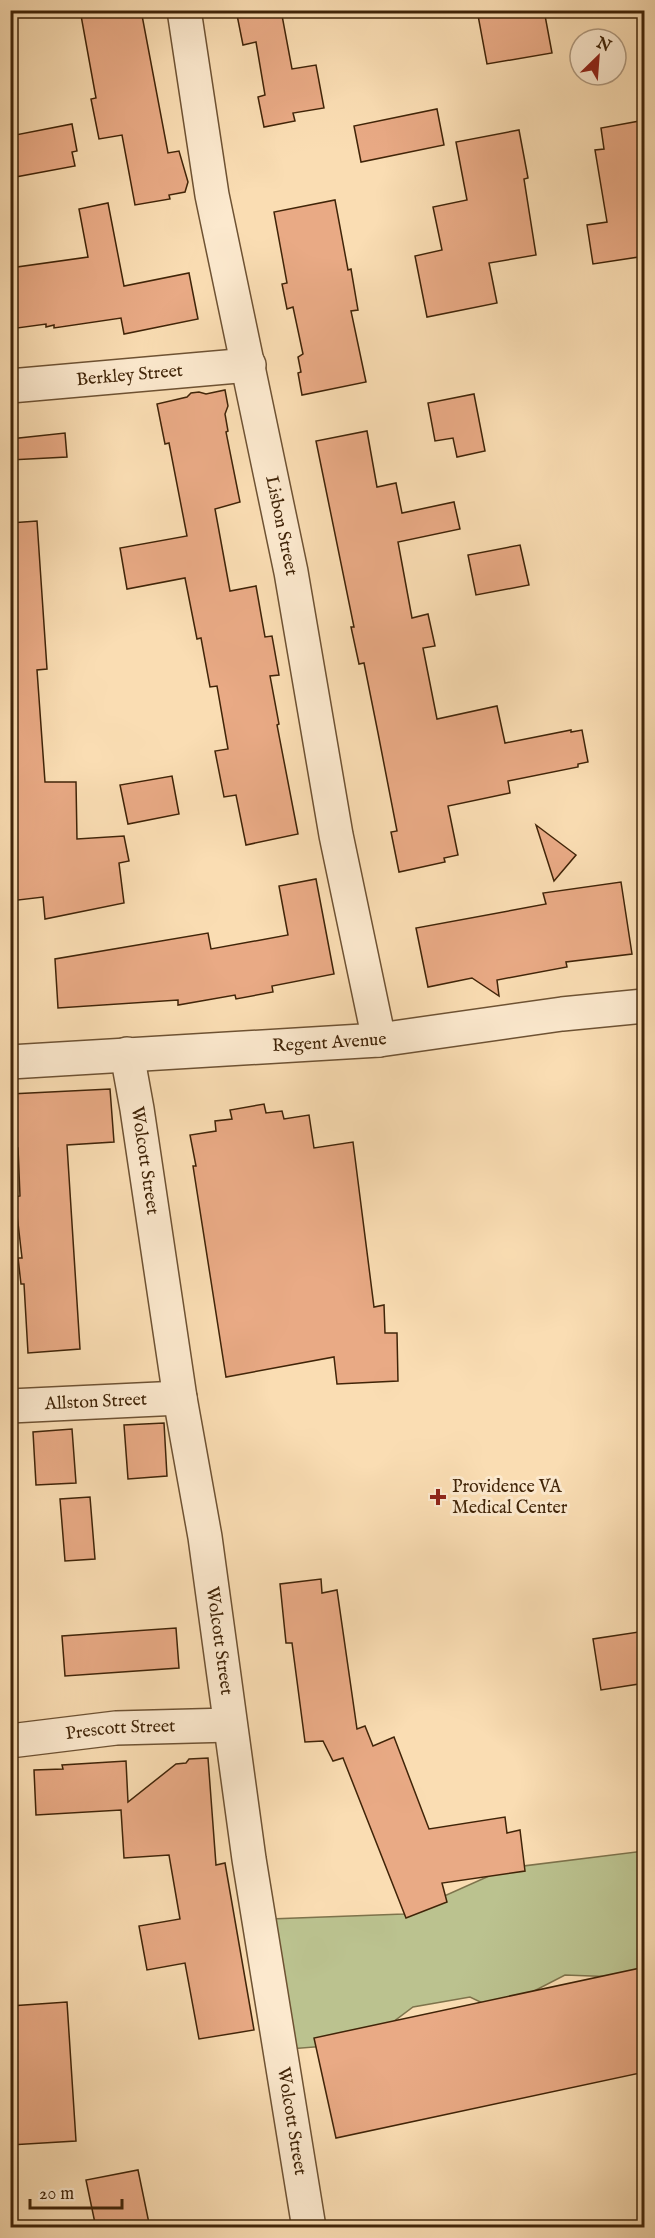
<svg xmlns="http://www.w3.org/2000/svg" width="655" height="2238" viewBox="0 0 655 2238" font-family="'IM FELL English',serif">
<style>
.green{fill:#bbc28f;stroke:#7e734c;stroke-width:1.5}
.building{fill:#e9aa85;stroke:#402408;stroke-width:1.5}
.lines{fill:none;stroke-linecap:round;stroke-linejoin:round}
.minor-casing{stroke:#6e5233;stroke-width:36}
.minor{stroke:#fce9ce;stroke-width:33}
.poi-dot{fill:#8f2418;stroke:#fce9ce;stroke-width:2}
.labels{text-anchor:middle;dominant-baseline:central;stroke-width:6;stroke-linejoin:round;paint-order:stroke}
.street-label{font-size:18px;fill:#402408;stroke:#fce9ce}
.poi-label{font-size:18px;fill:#402408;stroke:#fce9ce;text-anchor:start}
</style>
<rect width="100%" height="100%" fill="#faddb3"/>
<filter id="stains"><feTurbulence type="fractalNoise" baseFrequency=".00333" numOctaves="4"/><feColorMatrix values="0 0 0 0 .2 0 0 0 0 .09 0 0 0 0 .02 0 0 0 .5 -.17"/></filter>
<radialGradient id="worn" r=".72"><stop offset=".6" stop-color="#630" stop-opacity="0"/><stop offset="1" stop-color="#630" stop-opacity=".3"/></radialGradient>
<path class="green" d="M644,1851V1978L565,1975L497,2010L470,1997L413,2007L365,2043L289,2049L270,1919L404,1914L507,1868Z"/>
<g class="building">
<path d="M80,10H141L168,153L179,151L188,182L185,192L169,195L170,199L135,205L122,135L99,139L91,99L96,98Z"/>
<path d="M236,10H281L292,69L316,65L324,108L293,113L295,121L264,127L258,97L265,95L256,42L243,45Z"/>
<path d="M477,10H544L552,53L487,64Z"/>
<path d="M437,109L444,145L361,162L354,126Z"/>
<path d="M645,120V256L593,264L587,225L607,222L595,150L604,149L601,128Z"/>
<path d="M72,124L77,151L72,152L75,166L10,178V136Z"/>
<path d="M519,130L528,178L524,179L536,255L489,263L497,303L427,317L415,256L442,250L433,207L467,200L456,142Z"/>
<path d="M335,200L348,270L351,269L358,310L351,311L366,382L302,395L298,373L301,372L298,357L303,354L293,307L287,309L282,284L287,283L274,212Z"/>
<path d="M108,203L124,286L189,273L198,319L124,334L121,318L54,328V325L46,327V324L10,329V268L88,257L79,209Z"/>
<path d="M225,390L228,406L225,414L228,431L226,432L240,502L215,509L230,591L256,586L265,637L272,636L279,675L270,676L279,724L277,725L298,834L246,845L236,795L224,797L215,751L228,749L217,686L210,687L201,638L197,639L185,578L127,589L120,548L187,536L169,443L165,444L157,404L187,397L191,393L199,392L206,394Z"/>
<path d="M474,394L485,451L457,457L453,438L435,441L428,403Z"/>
<path d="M367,431L377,487L396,483L402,513L454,502L460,529L398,542L412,618L428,614L435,646L423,648L437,719L497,706L505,743L571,730V732L582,730L588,762L578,764V767L508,781L510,793L448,806L458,855L444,858L445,862L399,872L391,832L397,831L378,733L364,663L359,664L351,627H354L316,441Z"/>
<path d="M65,433L67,457L10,460V439Z"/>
<path d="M37,521L47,669L37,670L45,782H76L77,839L124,836L129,861L119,863L124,903L45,919L43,897L10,901V523Z"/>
<path d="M520,545L529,585L476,595L468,555Z"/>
<path d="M172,776L179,814L128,824L120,785Z"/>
<path d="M536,825L576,855L554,881Z"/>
<path d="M316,879L334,974L272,986L273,992L236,999L235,995L178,1005V1000L58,1008L55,959L208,933L211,949L288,935L279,886Z"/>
<path d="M621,882L632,954L566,962L567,967L497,980L499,996L472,978L428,987L416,928L546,904L543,893Z"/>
<path d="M110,1089L114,1142L67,1145L80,1349L28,1353L24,1284H21L18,1258H22L15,1197L20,1196L18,1148H12L10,1094Z"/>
<path d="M264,1104L266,1113L282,1111L284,1119L309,1115L314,1148L353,1142L374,1307L384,1305L385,1333H397L398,1381L337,1384L334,1357L226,1377L193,1166H196L190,1135L216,1131L215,1121L232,1119L230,1110Z"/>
<path d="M164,1423L167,1476L128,1479L124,1425Z"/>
<path d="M72,1429L76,1483L36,1485L33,1432Z"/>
<path d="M90,1497L95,1559L65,1561L60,1499Z"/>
<path d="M321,1579L322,1593L337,1590L357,1729L365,1726L373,1746L394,1737L429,1829L505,1817L507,1833L520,1830L525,1871L442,1883L447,1902L406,1918L343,1758L333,1761L323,1741L305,1742L292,1643H286L280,1584Z"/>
<path d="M176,1628L179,1668L65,1676L62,1636Z"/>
<path d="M645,1631V1683L601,1690L593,1639Z"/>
<path d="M208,1758L216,1865L225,1863L254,2030L199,2039L185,1963L147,1970L139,1926L180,1919L169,1855L124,1858L121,1810L36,1815L34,1770L63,1769L62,1765L126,1761L128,1802L176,1764L186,1763L189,1759Z"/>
<path d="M645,1967V2072L336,2138L314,2038Z"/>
<path d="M67,2002L76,2141L10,2145V2006Z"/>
<path d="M138,2170L150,2228H96L86,2180Z"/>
</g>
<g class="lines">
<defs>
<g id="minor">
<path id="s1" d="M184,10L212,195L291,572L336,835L379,1040"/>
<path id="s2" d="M10,386L249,365"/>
<path id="s3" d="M127,1054L137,1109L180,1398L205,1537L249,1859L309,2228"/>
<path id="s4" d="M10,1062L379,1040L562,1014L644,1006"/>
<path id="s5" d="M10,1406L180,1398"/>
<path id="s6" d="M10,1741L116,1728L230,1725"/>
</g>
</defs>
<use href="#minor" class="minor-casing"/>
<use href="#minor" class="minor"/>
</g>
<path class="poi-dot" d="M435 1488h6v6h6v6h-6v6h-6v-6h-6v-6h6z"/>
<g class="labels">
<g class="street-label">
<text stroke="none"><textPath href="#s2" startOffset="120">Berkley Street</textPath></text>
<text stroke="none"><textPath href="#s1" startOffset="525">Lisbon Street</textPath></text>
<text stroke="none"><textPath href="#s4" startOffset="320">Regent Avenue</textPath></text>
<text stroke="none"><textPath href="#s3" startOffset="108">Wolcott Street</textPath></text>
<text stroke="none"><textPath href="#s5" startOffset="86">Allston Street</textPath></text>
<text stroke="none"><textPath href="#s3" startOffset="594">Wolcott Street</textPath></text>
<text stroke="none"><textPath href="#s6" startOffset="111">Prescott Street</textPath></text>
<text stroke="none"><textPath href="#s3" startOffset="1080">Wolcott Street</textPath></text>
</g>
<g class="poi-label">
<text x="452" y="1487">Providence VA<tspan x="452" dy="21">Medical Center</tspan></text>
</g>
</g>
<rect width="655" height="2238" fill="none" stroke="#faddb3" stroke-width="36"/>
<rect x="12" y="12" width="631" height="2214" fill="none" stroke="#402408" stroke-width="3"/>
<rect x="18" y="18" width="619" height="2202" fill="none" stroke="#402408" stroke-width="1.5"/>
<g transform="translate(598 57) rotate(25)"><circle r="28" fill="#fce9ce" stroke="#b19a7f" stroke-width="1.5"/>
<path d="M0-4.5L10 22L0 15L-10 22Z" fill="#8f2418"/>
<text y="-9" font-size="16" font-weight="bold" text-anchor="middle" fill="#402408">N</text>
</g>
<path d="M30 2199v9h92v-9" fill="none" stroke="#402408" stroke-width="3"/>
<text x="39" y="2199" font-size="18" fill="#402408" stroke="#fce9ce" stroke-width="4.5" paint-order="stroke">20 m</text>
<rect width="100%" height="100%" filter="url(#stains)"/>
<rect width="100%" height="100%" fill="url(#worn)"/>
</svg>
